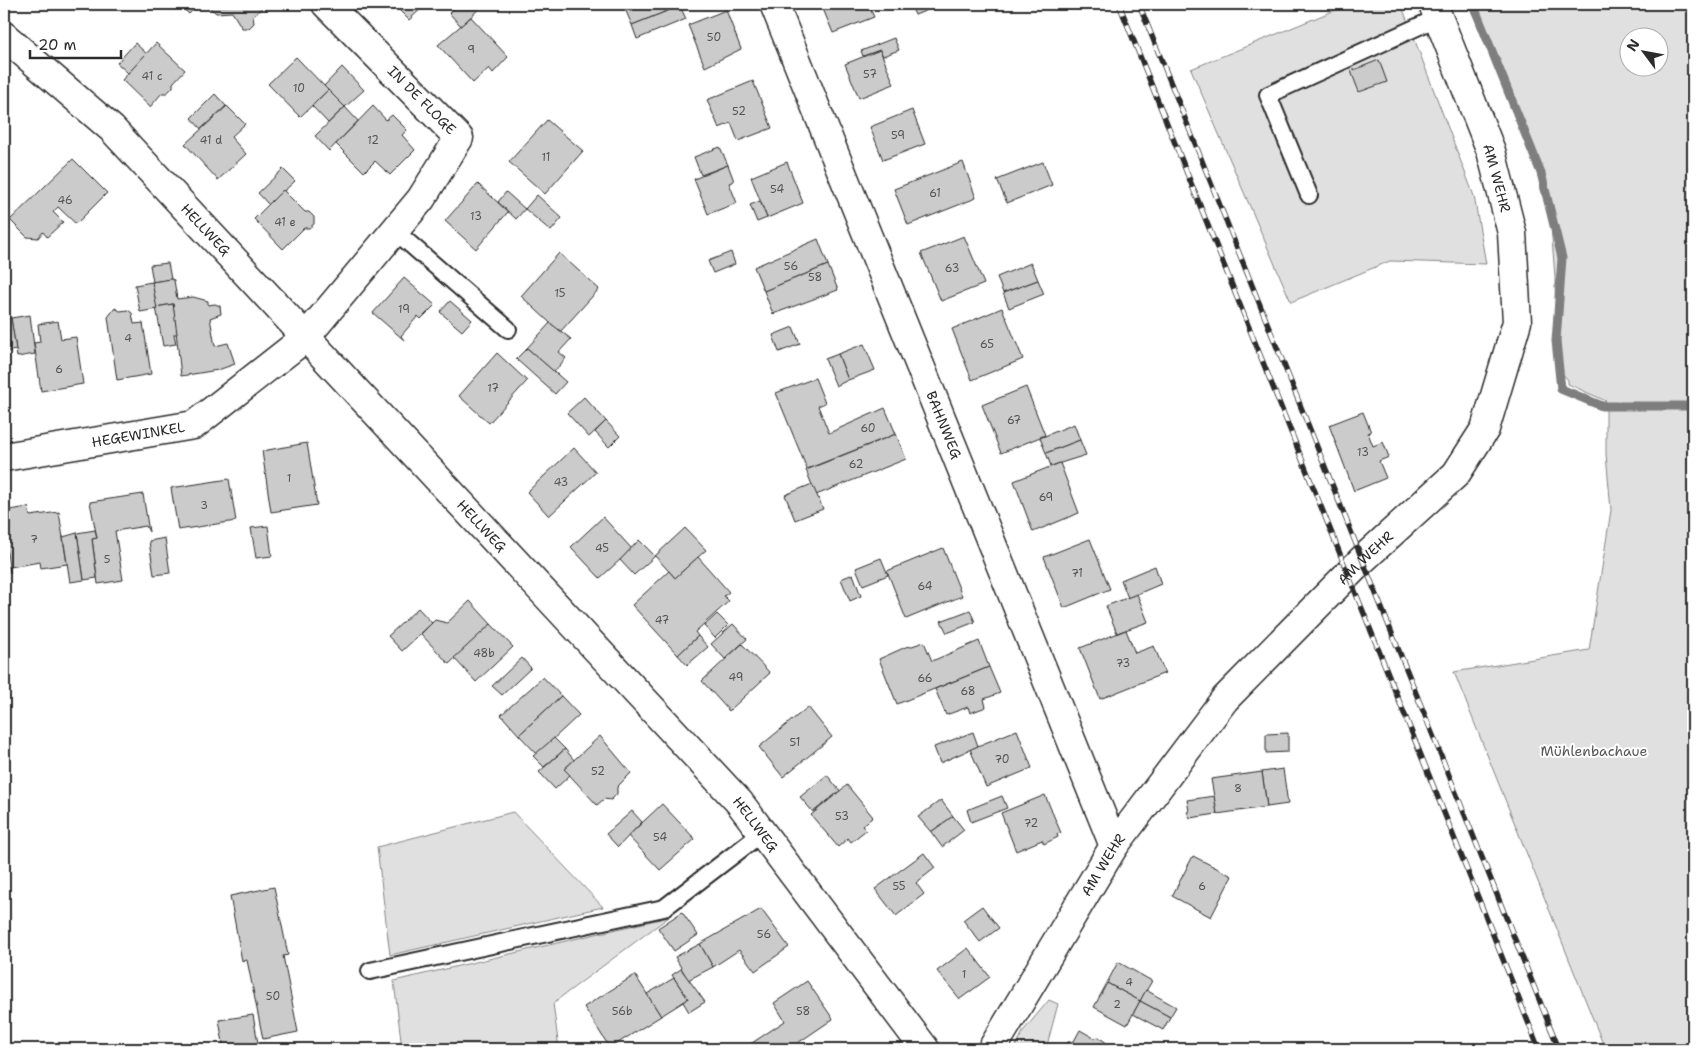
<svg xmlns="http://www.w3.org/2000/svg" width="1697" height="1053" viewBox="0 0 1697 1053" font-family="'Shantell Sans',sans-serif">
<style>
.green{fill:#e0e0e0;stroke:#868686;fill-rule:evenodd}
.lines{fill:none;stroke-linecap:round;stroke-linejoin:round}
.stream{stroke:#7e7e7e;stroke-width:9}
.building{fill:#cbcbcb;stroke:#2b2b2b}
.lane-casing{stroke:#2b2b2b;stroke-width:20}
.street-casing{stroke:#2b2b2b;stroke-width:31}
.secondary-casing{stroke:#2b2b2b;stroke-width:31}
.lane{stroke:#fff;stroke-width:16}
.street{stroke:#fff;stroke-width:28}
.secondary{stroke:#fff;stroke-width:28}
.rail-casing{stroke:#2b2b2b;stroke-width:5.5}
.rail{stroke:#fff;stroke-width:4;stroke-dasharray:11;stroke-linecap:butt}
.labels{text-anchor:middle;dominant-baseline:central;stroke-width:4;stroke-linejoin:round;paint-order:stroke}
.number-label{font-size:11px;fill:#535353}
.street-label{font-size:14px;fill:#2b2b2b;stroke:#fff}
.park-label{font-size:14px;fill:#585858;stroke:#fff}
</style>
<rect width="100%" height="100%" fill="#fff"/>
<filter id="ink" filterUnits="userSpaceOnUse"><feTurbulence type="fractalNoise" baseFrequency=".02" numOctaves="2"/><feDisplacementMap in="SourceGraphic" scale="10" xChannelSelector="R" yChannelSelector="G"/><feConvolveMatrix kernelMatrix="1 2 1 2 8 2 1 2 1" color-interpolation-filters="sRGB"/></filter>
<g filter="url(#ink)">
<g class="green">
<path d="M1350,4H1401L1474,196L1486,264L1390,261L1291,302L1191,69Z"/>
<path d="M1472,4H1693V1049H1605L1454,672L1589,650L1611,510L1606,454V401L1568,384V380L1559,370L1556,346L1555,277L1551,226L1538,166ZM1630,38H1660V68H1630Z"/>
<path d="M513,812L603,907L390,955L377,847Z"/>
<path d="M669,917L553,1003L559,1049H402L394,981Z"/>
<path d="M1049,1000L1058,1004L1046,1049H1014L1024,1030Z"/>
</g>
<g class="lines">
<path class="stream" d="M1473,4L1541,173L1562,258L1556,341L1561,389L1602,406H1693"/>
</g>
<g class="building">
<path d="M178,4H199L189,14Z"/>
<path d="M206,4H266L253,16L254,23L249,28H242L232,12L216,13Z"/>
<path d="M393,4H426L409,20Z"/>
<path d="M459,4H484L461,26L449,13Z"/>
<path d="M639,4H680V6L632,25L625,9Z"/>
<path d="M821,4H868L874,17L833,33Z"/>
<path d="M910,4H943L915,15Z"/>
<path d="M680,6L686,19L637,39L632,25Z"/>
<path d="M726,10L741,49L705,67L688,25Z"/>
<path d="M471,17L508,57L493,73L489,68L473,83L438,45Z"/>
<path d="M894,38L899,50L883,56L880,50L863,56L861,51Z"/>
<path d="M135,43L147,54L128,73L117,63Z"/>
<path d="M156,43L185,70L173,83V87L167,93H162L150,107L122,80Z"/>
<path d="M880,50L894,84L859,98L845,64Z"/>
<path d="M296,57L328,90L300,117L268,84Z"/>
<path d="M1379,60L1387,82L1359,92L1351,71Z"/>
<path d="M342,67L364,90L345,107L324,86Z"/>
<path d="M753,81L772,128L738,141L731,123L719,128L707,100Z"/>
<path d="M328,90L345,107L328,123L312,106Z"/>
<path d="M215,94L226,106L201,129L191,118Z"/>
<path d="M227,106L245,124L231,137L246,154L218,180L185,144Z"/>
<path d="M373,106L386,120L392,115L407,130L402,135L415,150L390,175L375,161L364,172L336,144Z"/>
<path d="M345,107L358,121L329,151L315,136Z"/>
<path d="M912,110L925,144L883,160L870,127Z"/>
<path d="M547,120L583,151L545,194L509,162Z"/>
<path d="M720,147L728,165L701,175L694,157Z"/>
<path d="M73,159L107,193L76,224L58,207L53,212L63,222L47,237L43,232L38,238L27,237L10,220Z"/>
<path d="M787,162L803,203L767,218L751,177Z"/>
<path d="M963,162L976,198L908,225L894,189Z"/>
<path d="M1043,162L1052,185L1007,203L997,180Z"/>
<path d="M728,165L734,181L729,183L737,203L708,214L694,179Z"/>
<path d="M283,169L295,181L269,205L258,193Z"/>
<path d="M478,184L508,212L476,249L445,221Z"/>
<path d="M283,190L305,212H309L314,217V224L309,228H304L283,249L254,219Z"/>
<path d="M506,192L525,209L516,219L498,202Z"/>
<path d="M537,195L562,218L551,231L525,209Z"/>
<path d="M760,201L767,218L757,222L750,205Z"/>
<path d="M964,236L984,284L941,301L921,253Z"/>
<path d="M818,239L828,265L764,291L754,267Z"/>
<path d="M731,252L735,264L713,273L708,261Z"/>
<path d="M559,253L599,289L560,332L521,296Z"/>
<path d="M168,263L171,279L153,282L150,265Z"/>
<path d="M1031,263L1038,280L1003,293L997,277Z"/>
<path d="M828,265L838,290L773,314L764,291Z"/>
<path d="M404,278L435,305L421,319L418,316L401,336L404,340L373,313Z"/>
<path d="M171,279L174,280L177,299L193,297L208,301V305L215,304L220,306L221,314L210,318L215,346L228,343L235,364L218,370L181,376L173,304L156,307L152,282Z"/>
<path d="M1038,280L1044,294L1009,308L1003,293Z"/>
<path d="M152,282L157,309L140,312L135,285Z"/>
<path d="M450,301L472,320L462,331L440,312Z"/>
<path d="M173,304L177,334H174L176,344L163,346L156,307Z"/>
<path d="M115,308L120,311L128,310L132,313L134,324L143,323L151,374L117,380L108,317Z"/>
<path d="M1002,308L1023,359L972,380L952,329Z"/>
<path d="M30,315L35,354L17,357L11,318Z"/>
<path d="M11,318L16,350L4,352V319Z"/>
<path d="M58,321L61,339L76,337L83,384L41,391L34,343L40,342L38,324Z"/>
<path d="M550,323L571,339L559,352L566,358L554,372L527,348Z"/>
<path d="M793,327L800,344L779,352L773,335Z"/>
<path d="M864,344L875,370L848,380L838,354Z"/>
<path d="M527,348L566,382L555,394L516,359Z"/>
<path d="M497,353L527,381L489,423L459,396Z"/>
<path d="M838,354L848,380L836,386L825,359Z"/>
<path d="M815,378L825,403L818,406L829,433L885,408L896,434L807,469L776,393Z"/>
<path d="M1026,387L1045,435L1001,453L982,405Z"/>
<path d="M584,397L606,421L589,437L567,413Z"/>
<path d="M1363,412L1371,432L1368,433L1373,446L1383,442L1389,457L1379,461L1386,478L1354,491L1329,425Z"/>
<path d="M606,421L620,436L609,447L595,432Z"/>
<path d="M1074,424L1080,440L1046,453L1040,438Z"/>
<path d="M896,434L906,459L816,495L806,470Z"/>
<path d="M1080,440L1086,455L1051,466L1046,453Z"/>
<path d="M307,443L317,505L271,512L262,451Z"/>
<path d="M574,448L596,472L549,516L527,492Z"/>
<path d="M1060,463L1079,513L1033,532L1014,481Z"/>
<path d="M229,479L236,521L178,530L171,488Z"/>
<path d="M812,484L823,509L795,520L785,495Z"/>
<path d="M143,494L149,532L146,526L115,531L123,580L98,584L92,539L97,538L90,502Z"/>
<path d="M28,507L30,516L59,512L67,564L41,568L40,562L10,567V573L4,534V511Z"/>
<path d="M603,517L632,549L600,578L571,547Z"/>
<path d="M268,526L272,556L256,558L251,528Z"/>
<path d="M685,528L706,550L675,578L655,556Z"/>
<path d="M95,530L97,538L92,539L97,578L84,580L77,533Z"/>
<path d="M77,533L84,580L70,582L63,537Z"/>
<path d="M165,538L170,573L154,575L149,541Z"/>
<path d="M1090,539L1110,589L1064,608L1044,557Z"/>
<path d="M639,540L655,556L634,575L620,560Z"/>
<path d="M943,548L962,596L906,619L887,571Z"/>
<path d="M698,557L729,592L724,596L729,601L695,632L698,636L678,655L632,605L669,571L675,578Z"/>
<path d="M881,558L888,575L863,585L856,568Z"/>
<path d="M1155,566L1161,584L1128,598L1121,580Z"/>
<path d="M853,574L861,596L850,601L841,579Z"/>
<path d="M1137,594L1148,622L1117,633L1106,606Z"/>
<path d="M470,601L491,624L449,664L421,634L435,620L447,623Z"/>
<path d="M418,608L432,623L402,651L388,636Z"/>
<path d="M970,610L975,622L947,633L941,621Z"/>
<path d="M717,614L728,625L715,638L704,626Z"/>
<path d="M491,624L513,647L476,682L454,658Z"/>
<path d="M733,624L747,639L725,659L711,644Z"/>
<path d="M1126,630L1135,653L1154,646L1165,673L1100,699L1080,648Z"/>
<path d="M698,636L708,647L687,665L678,655Z"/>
<path d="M979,641L989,667L897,704L879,659L908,646L909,647L924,642L932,661Z"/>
<path d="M742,644L770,673L729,711L702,681Z"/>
<path d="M522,658L531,668L502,695L492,686Z"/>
<path d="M989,667L1000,693L984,699L986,707L970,713L968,707L946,715L935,689Z"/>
<path d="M543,677L561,696L519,735L501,715Z"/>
<path d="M561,696L579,715L537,754L519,735Z"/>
<path d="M808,707L832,737L783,777L759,747Z"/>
<path d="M1017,730L1032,768L986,787L970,749Z"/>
<path d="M973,732L978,746L940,763L934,747Z"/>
<path d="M1288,733V752L1266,753V734Z"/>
<path d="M600,736L631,773L617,787V794L611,800L604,799L597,805L564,769Z"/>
<path d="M554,738L565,749L544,767L533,756Z"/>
<path d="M565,749L574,760L564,769L570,775L555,789L539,772Z"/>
<path d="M1283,769L1288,804L1267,807L1262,772Z"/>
<path d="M1262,772L1267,807L1217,814L1211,779Z"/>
<path d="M827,775L840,791L813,812L800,797Z"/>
<path d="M847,785L873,817L862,826L866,830L851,842L848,838L838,847L811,815Z"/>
<path d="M1045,795L1061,833L1057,834L1058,837L1044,844L1042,840L1016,851L1001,813Z"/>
<path d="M1002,796L1007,808L971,822L967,810Z"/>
<path d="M1214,796L1217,814L1190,818L1187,812L1189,811L1187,800Z"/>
<path d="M941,800L953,816L931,832L918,817Z"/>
<path d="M662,804L695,839L660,870L628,836Z"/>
<path d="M632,811L642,822L618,847L606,834Z"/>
<path d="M953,816L964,830L942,847L931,832Z"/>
<path d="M924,853L935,868L916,883L924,894L896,916L875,889Z"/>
<path d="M1193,856L1232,876L1211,917L1172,896Z"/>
<path d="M274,887L288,955L283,956L298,1032L263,1039L247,960L242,961L230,896Z"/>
<path d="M982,906L999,928L980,942L963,920Z"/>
<path d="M761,909L789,947L755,971L739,950L713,967L700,944Z"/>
<path d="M682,912L698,935L674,951L658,928Z"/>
<path d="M700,944L713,967L688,980L675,957Z"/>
<path d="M968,948L990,977L960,999L937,971Z"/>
<path d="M1118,962L1152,981L1140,1001L1107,983Z"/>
<path d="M681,969L705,1002L689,1012L683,1002L688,999L672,975Z"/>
<path d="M635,975L661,1016L610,1048L584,1007Z"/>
<path d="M674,978L688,999L661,1016L647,994Z"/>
<path d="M807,981L833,1019L789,1049H752L749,1045L785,1021L774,1003Z"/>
<path d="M1107,983L1140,1001L1127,1025L1094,1007Z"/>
<path d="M1146,990L1176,1007L1170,1017L1140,1001Z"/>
<path d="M1140,1001L1170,1017L1163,1030L1133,1014Z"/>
<path d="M253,1015L259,1049H224L219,1020Z"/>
<path d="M1080,1030L1094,1038L1099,1037L1114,1049H1063L1068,1042L1074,1041Z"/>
</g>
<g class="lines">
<defs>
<g id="lane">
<path d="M1309,195L1268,95L1439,17"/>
<path d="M395,231L508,329"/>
<path d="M370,971L664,908L762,833"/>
</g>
<g id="street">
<path id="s1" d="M774,4L1114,846"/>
<path id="s2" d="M4,457L194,425L305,338L421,199L459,138L326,4"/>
<path id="s3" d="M992,1049L1114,846L1225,699L1362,560L1456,474L1485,429L1517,322L1512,233L1491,151L1433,4"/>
</g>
<g id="secondary">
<path id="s4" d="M4,36L112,129L739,802L925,1049"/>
</g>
</defs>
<use href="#lane" class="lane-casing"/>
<use href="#street" class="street-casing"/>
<use href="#secondary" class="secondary-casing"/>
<use href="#lane" class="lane"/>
<use href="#street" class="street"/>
<use href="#secondary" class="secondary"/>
<defs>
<g id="rail">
<path d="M1119,4L1539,1049"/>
<path d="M1139,4L1559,1049"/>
</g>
</defs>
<use href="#rail" class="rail-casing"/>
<use href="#rail" class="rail"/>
</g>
</g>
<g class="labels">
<g class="number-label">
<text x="714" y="37">50</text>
<text x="471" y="49">9</text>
<text x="870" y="74">57</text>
<text x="152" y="76">41 c</text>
<text x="299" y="88">10</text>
<text x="739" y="111">52</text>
<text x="898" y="135">59</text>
<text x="211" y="140">41 d</text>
<text x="373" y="140">12</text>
<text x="546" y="157">11</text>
<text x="777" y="189">54</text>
<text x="935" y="193">61</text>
<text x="65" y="200">46</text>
<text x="476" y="216">13</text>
<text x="285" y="222">41 e</text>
<text x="791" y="266">56</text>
<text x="952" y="268">63</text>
<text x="815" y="277">58</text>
<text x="560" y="293">15</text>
<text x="404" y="309">19</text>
<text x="128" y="338">4</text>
<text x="987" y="344">65</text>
<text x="59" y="369">6</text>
<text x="493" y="388">17</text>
<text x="1014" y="420">67</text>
<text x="868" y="428">60</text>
<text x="1363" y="452">13</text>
<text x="856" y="464">62</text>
<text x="289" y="478">1</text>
<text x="561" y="482">43</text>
<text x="1046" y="497">69</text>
<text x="204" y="505">3</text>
<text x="34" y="539">7</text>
<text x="602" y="548">45</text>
<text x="107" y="559">5</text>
<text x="1077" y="573">71</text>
<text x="925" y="586">64</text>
<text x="662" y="620">47</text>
<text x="484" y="653">48b</text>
<text x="1123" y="663">73</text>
<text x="736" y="677">49</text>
<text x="925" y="678">66</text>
<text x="968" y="691">68</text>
<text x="795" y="742">51</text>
<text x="1002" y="759">70</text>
<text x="598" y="771">52</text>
<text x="1238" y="788">8</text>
<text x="842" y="816">53</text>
<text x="1031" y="823">72</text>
<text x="660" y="837">54</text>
<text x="899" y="886">55</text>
<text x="1202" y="886">6</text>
<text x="764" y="934">56</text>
<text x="964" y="974">1</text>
<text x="1129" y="982">4</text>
<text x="273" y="996">50</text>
<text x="1117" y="1004">2</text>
<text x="622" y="1011">56b</text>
<text x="803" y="1011">58</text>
</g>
<g class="street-label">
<text transform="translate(422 100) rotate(45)">IN DE FLOGE</text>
<text transform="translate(1497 178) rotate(75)">AM WEHR</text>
<text stroke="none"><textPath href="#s4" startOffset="280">HELLWEG</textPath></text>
<text stroke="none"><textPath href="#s1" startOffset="454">BAHNWEG</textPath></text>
<text stroke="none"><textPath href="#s2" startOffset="136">HEGEWINKEL</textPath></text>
<text stroke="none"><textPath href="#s4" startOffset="685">HELLWEG</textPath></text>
<text stroke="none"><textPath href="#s3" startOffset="620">AM WEHR</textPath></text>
<text stroke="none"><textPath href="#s4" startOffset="1090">HELLWEG</textPath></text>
<text stroke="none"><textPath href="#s3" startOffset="215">AM WEHR</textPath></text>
</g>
<g class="park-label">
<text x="1594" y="751">Mühlenbachaue</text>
</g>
</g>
<rect width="1697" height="1053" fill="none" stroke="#fff" stroke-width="20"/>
<rect x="10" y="10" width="1677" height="1033" fill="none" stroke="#2b2b2b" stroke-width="2" filter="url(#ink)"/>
<g transform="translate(1644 52) rotate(302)"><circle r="24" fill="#ffffff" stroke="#aaaaaa"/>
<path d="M0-4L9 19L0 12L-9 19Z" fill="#2b2b2b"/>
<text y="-8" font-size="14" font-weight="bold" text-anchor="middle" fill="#2b2b2b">N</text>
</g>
<path d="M30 50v8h91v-8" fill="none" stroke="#2b2b2b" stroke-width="2.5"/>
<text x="38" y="50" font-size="15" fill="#2b2b2b" stroke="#ffffff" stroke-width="4" paint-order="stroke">20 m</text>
</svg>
